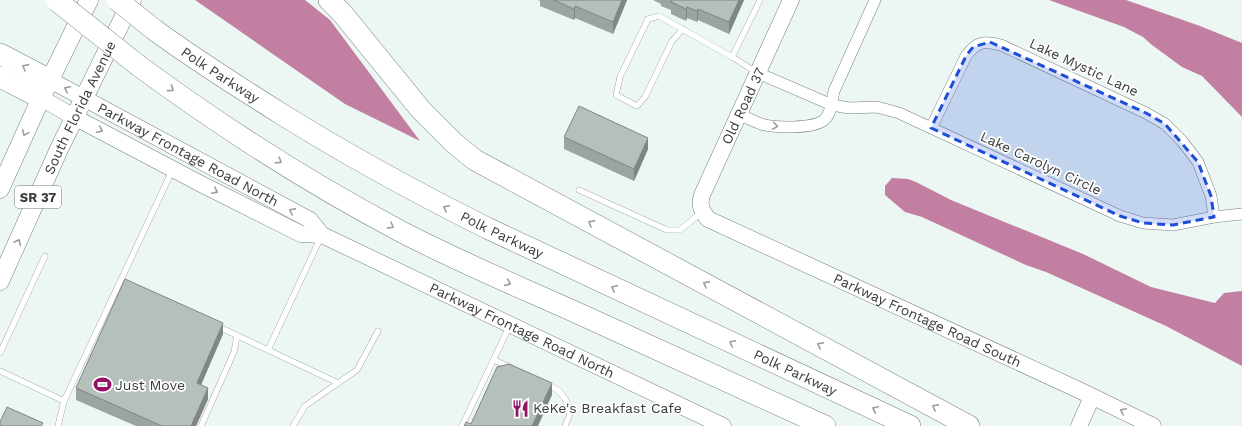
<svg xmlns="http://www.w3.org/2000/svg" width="1242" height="426" viewBox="0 0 1242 426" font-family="'Work Sans',sans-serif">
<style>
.water{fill:#c27fa2}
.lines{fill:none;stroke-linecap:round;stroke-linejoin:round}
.lane-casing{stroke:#77807e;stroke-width:6}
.street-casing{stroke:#77807e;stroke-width:12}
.secondary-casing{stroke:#77807e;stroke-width:17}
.primary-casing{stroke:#77807e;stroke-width:19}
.highway-casing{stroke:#77807e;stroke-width:22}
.lane{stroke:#fff;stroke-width:5.5}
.street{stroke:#fff;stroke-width:11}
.secondary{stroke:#fff;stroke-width:16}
.primary{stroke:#fff;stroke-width:18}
.highway{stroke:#fff;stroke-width:21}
.highway-bridge-casing{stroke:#77807e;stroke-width:22;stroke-linecap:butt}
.highway-bridge{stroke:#fff;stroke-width:21}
.wall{fill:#9ca4a2}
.shaded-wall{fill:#7f8684}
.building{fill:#b5bfbc;stroke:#7f8684}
.oneway{stroke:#9c9e9d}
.marked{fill:#1d4ed8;fill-opacity:0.2;stroke:#1d4ed8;stroke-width:3;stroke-dasharray:8 5;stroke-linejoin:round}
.labels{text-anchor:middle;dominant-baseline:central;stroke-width:3.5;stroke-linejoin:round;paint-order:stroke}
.shield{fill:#fff;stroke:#747676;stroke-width:1}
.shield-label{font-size:13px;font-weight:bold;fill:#393c3b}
.street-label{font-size:14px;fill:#393c3b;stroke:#fff}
.poi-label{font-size:14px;fill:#393c3b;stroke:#fff;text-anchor:start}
</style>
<rect width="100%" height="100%" fill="#ecf6f3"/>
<g class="water">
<path d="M195,0H305L330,20L420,141L345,104Z"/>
<path d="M1049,0H1126L1200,26L1242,43V117L1202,76L1182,67L1152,45L1143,37L1124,27Z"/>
<path d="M892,178L908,179L916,182L951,200L1083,254L1151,287L1215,303L1224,293L1242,291V366L1166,326L1046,272L1026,265L922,217L905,212L885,195V186Z"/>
</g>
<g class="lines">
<defs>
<g id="lane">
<path d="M683,29L672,41L645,97L637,106L616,95L620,77L648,19L659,16L732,57L756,72"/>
<path d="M732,57L760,0"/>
<path d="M579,190L667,230H680L702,212"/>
<path d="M217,326L268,350L321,237"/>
<path d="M268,350L338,383L357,370L378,331"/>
<path d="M0,353L45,256"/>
<path d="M494,360L512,368"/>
<path d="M0,371L64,401L172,171"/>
<path d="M545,383L559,391L566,400L570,414L565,426"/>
<path d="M58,426L64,401"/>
<path d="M201,426L234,352L237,336"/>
<path d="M293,426L305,406L338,383"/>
<path d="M462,426L510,325"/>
</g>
<g id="street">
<path d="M758,73L832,105L849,108L877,107L899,113L1120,216L1143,223L1173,225L1214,217L1242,214"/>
<path d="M738,114C746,117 753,121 761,124C774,128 813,129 824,120C832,113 832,100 834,91L875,0"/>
<path d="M931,128L966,56C977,41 984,41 1001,45L1146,113L1165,124L1182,141L1198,162L1211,196L1214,217"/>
</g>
<g id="secondary">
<path id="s1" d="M791,0L702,195C699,205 701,210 708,219L1081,391L1153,426"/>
<path id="s2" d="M50,80L310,220L322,235"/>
<path id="s3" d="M41,98L74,117L201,184L301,234L322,235L723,426"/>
<path d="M1079,426L1092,397"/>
</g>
<g id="primary">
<path d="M0,189L41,98L89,0"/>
<path id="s4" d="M0,281L60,147L132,0"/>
</g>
<g id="highway">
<path d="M329,0L342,13L421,110L454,143L475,160L969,426"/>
<path id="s5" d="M156,31C197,61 240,88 283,115C349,156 417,193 487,228L910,426"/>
<path d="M0,54L50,80"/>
<path d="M139,66C222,127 309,183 400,231C459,262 522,288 584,316C664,352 744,389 825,426"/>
<path d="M0,77L41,98"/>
</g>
</defs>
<use href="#lane" class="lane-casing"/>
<use href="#street" class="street-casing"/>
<use href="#secondary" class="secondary-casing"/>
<use href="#primary" class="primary-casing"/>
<use href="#highway" class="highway-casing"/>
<use href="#lane" class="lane"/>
<use href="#street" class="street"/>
<use href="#secondary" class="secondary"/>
<use href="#primary" class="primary"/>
<use href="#highway" class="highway"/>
<defs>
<g id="highway-bridge">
<path d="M117,0L156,31"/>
<path d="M57,1L139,66"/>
</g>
</defs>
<use href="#highway-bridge" class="highway-bridge-casing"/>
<use href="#highway-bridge" class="highway-bridge"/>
</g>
<g class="wall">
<path d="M538,0H627L613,34L575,18L574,20L540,6V1Z"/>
<path d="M653,0H744L729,34L698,20L697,22L687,18L686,21L671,14V10L661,6V4Z"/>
<path d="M564,137L648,149L634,181L564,149Z"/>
<path d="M223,334L201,385L208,399L196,426H136L76,400V388Z"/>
</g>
<g class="shaded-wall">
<path d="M622,0H627L613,34V22Z"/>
<path d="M739,0H744L729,34V22Z"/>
<path d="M575,6V18L574,20V9Z"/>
<path d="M687,7V18L686,21V9Z"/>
<path d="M698,9V20L697,22V11Z"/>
<path d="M648,138V149L634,181V169Z"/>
<path d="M223,323V334L197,394V383Z"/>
<path d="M552,383V395L538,426H532Z"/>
<path d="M208,388V399L196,426H191Z"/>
</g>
<g class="building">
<path d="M554,0H622L613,22L575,6L574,9Z"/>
<path d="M672,0H739L729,22L698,9L697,11L687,7L686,9L671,2Z"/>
<path d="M579,106L648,138L634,169L564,137Z"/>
<path d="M125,279L223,323L197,383L208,388L191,426H162L76,388Z"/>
<path d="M509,364L552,383L532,426H464L466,422L471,424L497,367Z"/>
<path d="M7,407L43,423L41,426H0V422Z"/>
</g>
<defs><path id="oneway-chevron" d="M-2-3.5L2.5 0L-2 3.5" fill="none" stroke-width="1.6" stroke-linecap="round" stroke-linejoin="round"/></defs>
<g class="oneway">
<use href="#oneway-chevron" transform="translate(25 67) rotate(-151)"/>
<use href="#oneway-chevron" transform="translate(67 89) rotate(-153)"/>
<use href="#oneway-chevron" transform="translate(171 89) rotate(36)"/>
<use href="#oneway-chevron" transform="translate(775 126) rotate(8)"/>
<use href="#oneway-chevron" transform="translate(100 130) rotate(26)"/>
<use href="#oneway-chevron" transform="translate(25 133) rotate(114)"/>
<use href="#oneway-chevron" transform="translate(279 161) rotate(32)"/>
<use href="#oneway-chevron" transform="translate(215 191) rotate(27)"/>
<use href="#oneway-chevron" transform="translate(446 208) rotate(-153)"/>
<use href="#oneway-chevron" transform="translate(292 211) rotate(-152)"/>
<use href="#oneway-chevron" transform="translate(591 223) rotate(-151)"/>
<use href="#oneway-chevron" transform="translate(391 226) rotate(29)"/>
<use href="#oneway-chevron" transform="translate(18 242) rotate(-65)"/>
<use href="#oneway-chevron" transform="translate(508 283) rotate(24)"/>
<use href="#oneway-chevron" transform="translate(706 284) rotate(-152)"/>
<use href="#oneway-chevron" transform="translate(614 288) rotate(-155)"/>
<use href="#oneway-chevron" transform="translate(732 343) rotate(-155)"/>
<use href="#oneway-chevron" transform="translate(820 345) rotate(-152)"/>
<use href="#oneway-chevron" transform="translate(935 407) rotate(-152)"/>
<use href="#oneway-chevron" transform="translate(875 409) rotate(-155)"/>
<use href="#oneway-chevron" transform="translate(1123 411) rotate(-154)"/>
</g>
<path class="marked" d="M990,42L1146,113L1165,124L1198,162L1211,196L1214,217L1173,225L1143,223L1120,216L931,128L966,56L973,47Z"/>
<defs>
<symbol id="stadium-bare" viewBox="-9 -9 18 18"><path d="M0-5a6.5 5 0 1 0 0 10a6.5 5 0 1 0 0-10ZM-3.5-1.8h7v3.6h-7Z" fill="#961168" stroke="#fff" stroke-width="2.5" paint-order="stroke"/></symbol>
<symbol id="restaurant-bare" viewBox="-9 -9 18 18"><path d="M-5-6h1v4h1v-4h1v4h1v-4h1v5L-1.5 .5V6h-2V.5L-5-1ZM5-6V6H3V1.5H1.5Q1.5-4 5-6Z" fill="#961168" stroke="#fff" stroke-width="2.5" paint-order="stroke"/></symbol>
</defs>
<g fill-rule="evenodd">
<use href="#stadium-bare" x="90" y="372" width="25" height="25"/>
<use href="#restaurant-bare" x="508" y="396" width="25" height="25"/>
</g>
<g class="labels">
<rect class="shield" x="15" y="186" width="46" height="22" rx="3"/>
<g class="shield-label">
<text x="38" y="197">SR 37</text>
</g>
<g class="street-label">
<text transform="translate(1084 67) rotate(25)">Lake Mystic Lane</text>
<text stroke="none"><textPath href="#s5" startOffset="78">Polk Parkway</textPath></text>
<text transform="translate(743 106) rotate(-65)">Old Road 37</text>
<text stroke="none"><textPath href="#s4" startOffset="191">South Florida Avenue</textPath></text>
<text stroke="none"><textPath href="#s2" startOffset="157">Parkway Frontage Road North</textPath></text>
<text transform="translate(1041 163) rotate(25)">Lake Carolyn Circle</text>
<text stroke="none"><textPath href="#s5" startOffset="402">Polk Parkway</textPath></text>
<text stroke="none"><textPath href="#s1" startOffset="482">Parkway Frontage Road South</textPath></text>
<text stroke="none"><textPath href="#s3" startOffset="536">Parkway Frontage Road North</textPath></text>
<text stroke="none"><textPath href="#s5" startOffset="726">Polk Parkway</textPath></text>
</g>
<g class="poi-label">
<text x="115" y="385">Just Move</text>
<text x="533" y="408">KeKe's Breakfast Cafe</text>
</g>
</g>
</svg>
